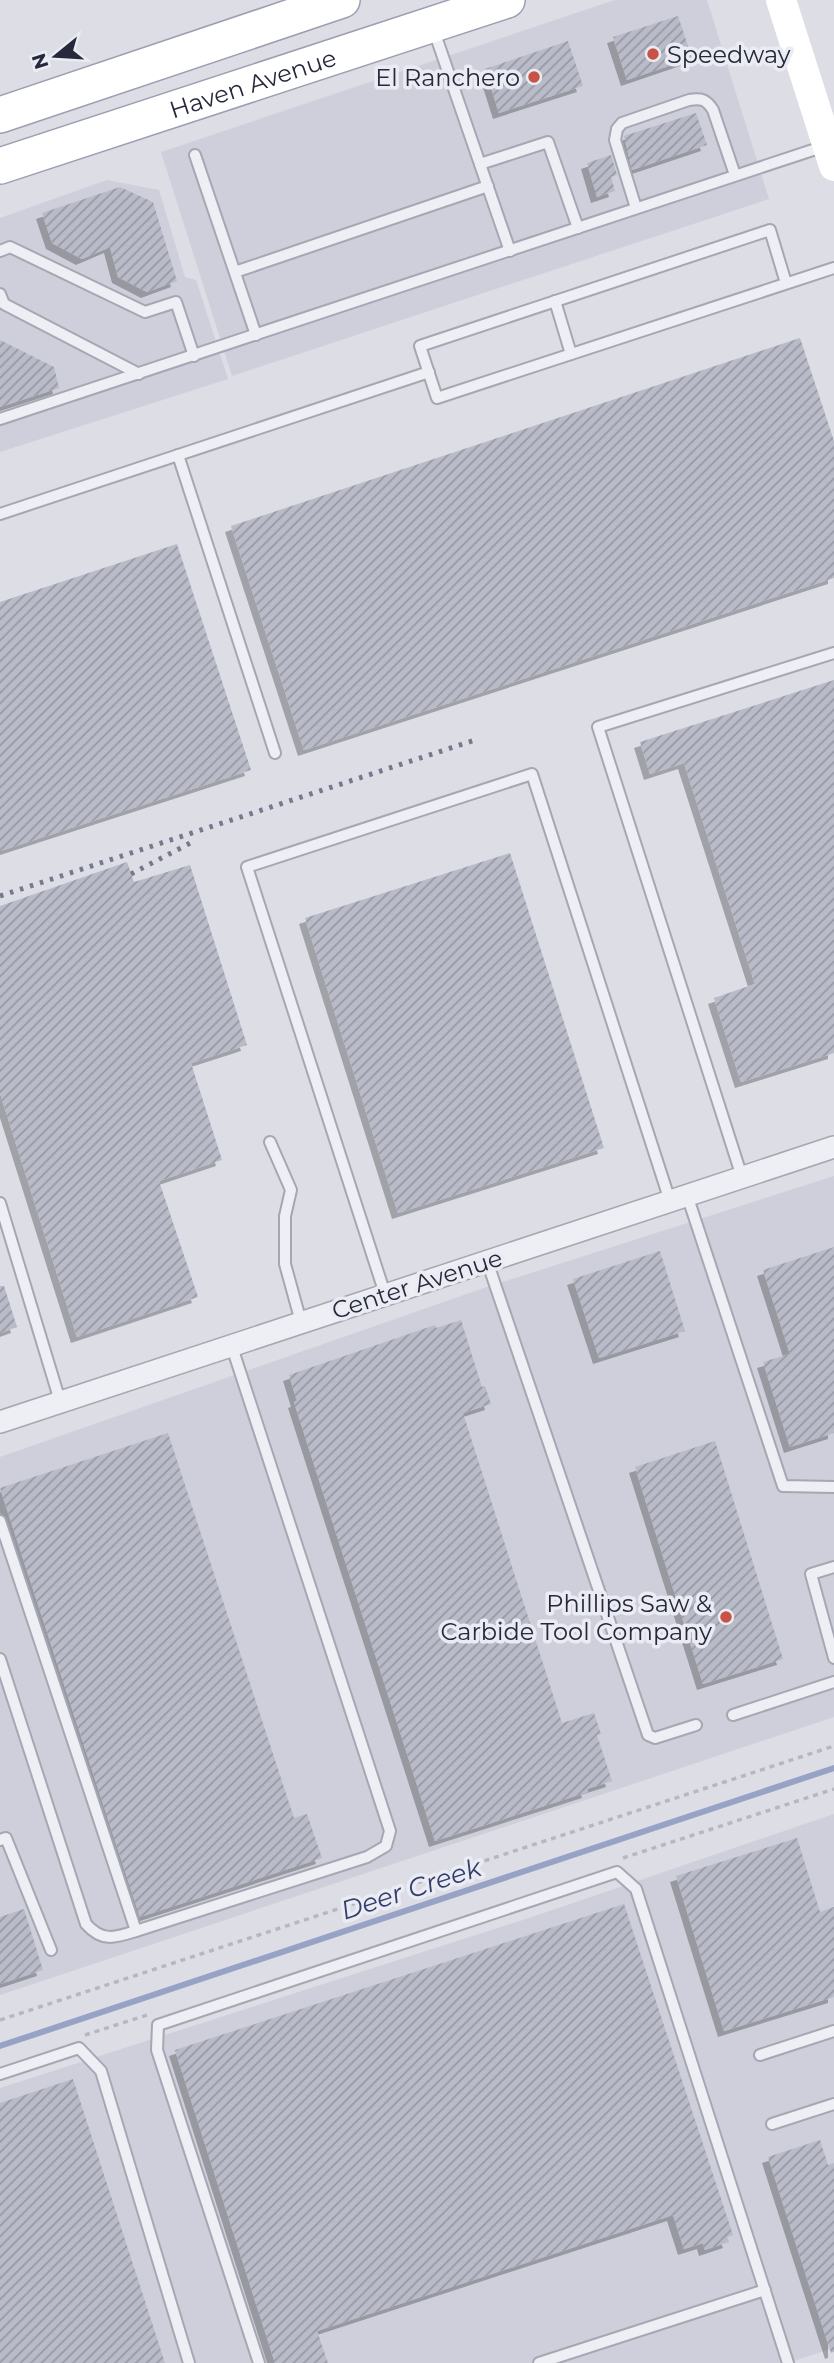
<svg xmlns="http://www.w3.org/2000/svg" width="834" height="2363" viewBox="0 0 834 2363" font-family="Montserrat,sans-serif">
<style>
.built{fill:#cecfda}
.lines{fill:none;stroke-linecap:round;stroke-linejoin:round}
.stream{stroke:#98a2c4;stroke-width:6}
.building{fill:url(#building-hatch);filter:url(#shadow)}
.lane-casing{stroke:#a5a7b2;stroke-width:14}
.street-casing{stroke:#a5a7b2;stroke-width:24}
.primary-casing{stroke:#9c9fb0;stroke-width:38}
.path{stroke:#b6b8c0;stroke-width:3.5;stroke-dasharray:5 5;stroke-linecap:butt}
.lane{stroke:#eeeff4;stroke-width:10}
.street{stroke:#eeeff4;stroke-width:21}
.secondary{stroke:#fff;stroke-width:30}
.primary{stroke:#fff;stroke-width:35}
.rail{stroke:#76798e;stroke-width:5;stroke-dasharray:3.5 7;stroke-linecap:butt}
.poi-dot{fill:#c65345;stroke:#ebecf3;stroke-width:2.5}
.labels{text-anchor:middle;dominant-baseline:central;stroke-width:7;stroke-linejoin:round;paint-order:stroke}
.poi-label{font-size:24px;fill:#26293b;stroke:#ebecf3;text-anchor:end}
.street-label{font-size:24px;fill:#26293b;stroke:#ebecf3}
.water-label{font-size:26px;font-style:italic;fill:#333e6c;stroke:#ebecf3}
</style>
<defs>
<pattern id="building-hatch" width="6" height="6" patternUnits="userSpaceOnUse" patternTransform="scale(1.75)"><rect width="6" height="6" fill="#b9bbc8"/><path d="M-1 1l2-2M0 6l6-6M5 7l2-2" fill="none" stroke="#9698a4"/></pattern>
<filter id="shadow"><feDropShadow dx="-6" dy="6" stdDeviation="0" flood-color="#0004"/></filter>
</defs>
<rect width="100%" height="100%" fill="#dcdde5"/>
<g class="built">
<path d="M615,0H707L769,199L232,376L161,152Z"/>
<path d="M107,180L159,190L185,277L196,280L228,379L0,452V218Z"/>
<path d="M834,1176V1717L0,1995V1457L481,1289Z"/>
<path d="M834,1814V2348L787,2363H0V2088L529,1918Z"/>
</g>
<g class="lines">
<path class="stream" d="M0,2046L834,1768"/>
</g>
<g class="building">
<path d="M678,16L692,58L627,80L613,37Z"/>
<path d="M568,41L583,86L499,113L485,69Z"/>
<path d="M696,113L707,145L632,170L624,136Z"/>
<path d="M611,155L617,175L611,177L615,191L597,197L587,163Z"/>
<path d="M120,187L153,202L177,281L147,292L118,277L110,247L82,259L52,243L42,213Z"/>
<path d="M800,338L834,441V578L304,750L231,526Z"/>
<path d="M0,340L54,367L59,388L0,407Z"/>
<path d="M177,544L251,770L0,851V602Z"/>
<path d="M834,680V1053L741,1082L714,998L755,984L684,763L650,774L640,742Z"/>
<path d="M510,853L604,1148L398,1213L305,918Z"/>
<path d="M127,862L134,882L190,865L247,1045L191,1063L222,1160L159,1181L198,1297L77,1337L0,1093V906Z"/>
<path d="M834,1247V1433L790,1447L763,1362L790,1354L763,1270Z"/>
<path d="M660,1251L685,1331L599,1358L573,1279Z"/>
<path d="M0,1286H4L17,1327L0,1333Z"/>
<path d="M461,1320L482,1387L485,1386L491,1404L463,1413L562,1723L594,1713L601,1734L597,1735L612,1781L587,1789L588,1792L435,1841L294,1402L297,1401L289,1375L435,1325L436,1328Z"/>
<path d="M168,1433L294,1818L307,1814L322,1858L140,1917L0,1488Z"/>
<path d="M715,1441L783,1659L703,1684L635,1467Z"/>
<path d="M797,1838L820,1912L834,1907V1997L724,2031L676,1876Z"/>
<path d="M624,1904L733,2235L727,2237L729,2242L705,2250L703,2243L684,2249L673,2215L317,2331L328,2363H275L175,2050Z"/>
<path d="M24,1909L43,1970L0,1984V1917Z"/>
<path d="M73,2079L165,2363H0V2103Z"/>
<path d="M820,2140L828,2165L834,2163V2352L831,2353L768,2157Z"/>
</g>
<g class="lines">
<defs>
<g id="lane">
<path d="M433,28L510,251"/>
<path d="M195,155L256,335"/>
<path d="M480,164L548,142L578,228"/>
<path d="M636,208L615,140L617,129L622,123L689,100C701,98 706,99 713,110L735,175"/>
<path d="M0,251L10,247L145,312L176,302L194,356"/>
<path d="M235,272L488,186"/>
<path d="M786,283L770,230L420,346L437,398L834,268"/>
<path d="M0,294L4,304L139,374"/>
<path d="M555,301L571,354"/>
<path d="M0,419L825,146"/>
<path d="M178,455L275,753"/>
<path d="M0,514L429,372"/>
<path d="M270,1142L291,1190L285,1216V1264L301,1322"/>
<path d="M742,1177L598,727L834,653"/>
<path d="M687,1195L783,1486L834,1487"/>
<path d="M0,1203L60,1401"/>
<path d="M487,1261L648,1735L655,1738L696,1725"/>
<path d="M385,1294L247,867L532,774L670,1201"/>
<path d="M0,1521L136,1931C114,1938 102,1942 86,1924L0,1659"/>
<path d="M834,1567L811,1574L834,1658"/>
<path d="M733,1715L834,1682"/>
<path d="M0,1840L6,1838L51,1950"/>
<path d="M136,1931L367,1857L386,1846L390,1831L231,1344"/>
<path d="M760,2055L834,2031"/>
<path d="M0,2074L79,2048L101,2071L189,2363"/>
<path d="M772,2124L834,2104"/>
<path d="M259,2363L157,2050L158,2025L617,1872L636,1889L788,2363"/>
<path d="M539,2363L765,2290"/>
</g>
<path id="street" d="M0,1422L834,1147"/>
<g id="primary">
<path d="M0,115L342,0"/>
<path id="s1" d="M0,166L507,0"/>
</g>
</defs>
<use href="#lane" class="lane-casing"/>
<use href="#street" class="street-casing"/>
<use href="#primary" class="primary-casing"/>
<g class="path">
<path d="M623,1858L834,1789"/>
<path d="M0,2020L834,1746"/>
<path d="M85,2035L147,2015"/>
</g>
<use href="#lane" class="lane"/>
<use href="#street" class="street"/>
<path class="secondary" d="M781,0L834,166"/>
<use href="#primary" class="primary"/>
<g class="rail">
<path d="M131,874L196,840"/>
<path d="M0,896L475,740"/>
</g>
</g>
<g class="poi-dot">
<circle cx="653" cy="54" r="7"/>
<circle cx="534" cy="77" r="7"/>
<circle cx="726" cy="1617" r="7"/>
</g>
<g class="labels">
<g class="poi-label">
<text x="667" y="54" text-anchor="start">Speedway</text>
<text x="520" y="77">El Ranchero</text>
<text x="712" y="1603">Phillips Saw &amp;<tspan x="712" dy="28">Carbide Tool Company</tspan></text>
</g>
<g class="street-label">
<text stroke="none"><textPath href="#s1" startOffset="266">Haven Avenue</textPath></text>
<text transform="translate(417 1284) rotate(-18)">Center Avenue</text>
</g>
<g class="water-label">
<text transform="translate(411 1889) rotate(-18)">Deer Creek</text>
</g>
</g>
<g transform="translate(56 56) rotate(252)" stroke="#ebecf3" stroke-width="5" paint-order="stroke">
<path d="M0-5L12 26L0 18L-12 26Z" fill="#26293b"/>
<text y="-10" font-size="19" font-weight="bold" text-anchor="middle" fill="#26293b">N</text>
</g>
</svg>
